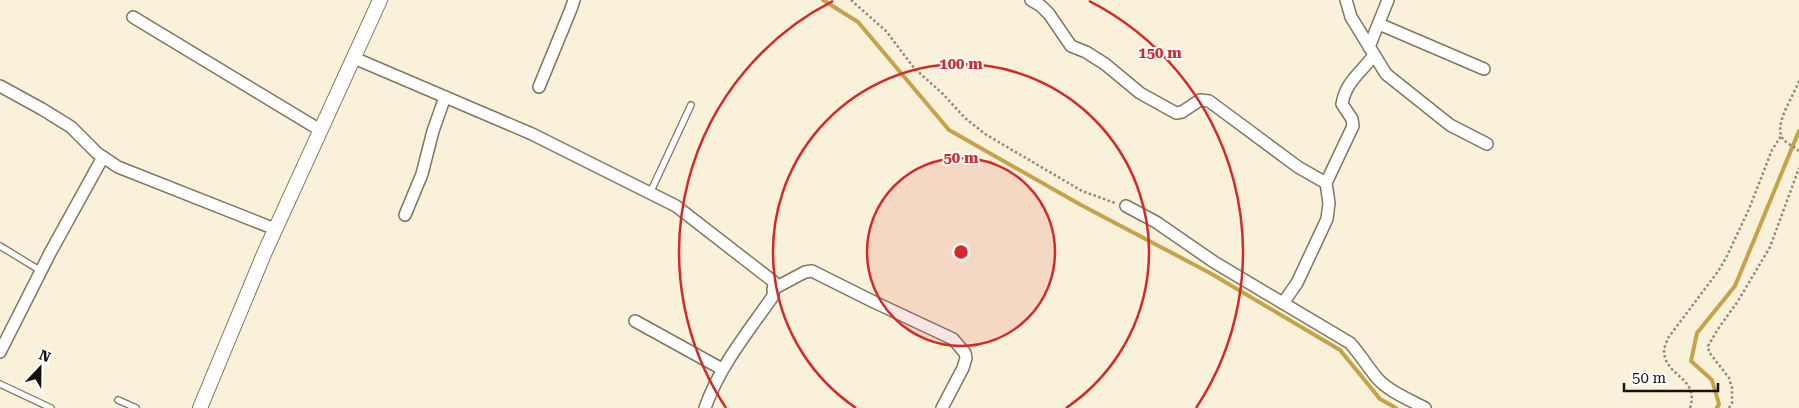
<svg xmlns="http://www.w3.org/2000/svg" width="1799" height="408" viewBox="0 0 1799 408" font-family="'Roboto Serif',serif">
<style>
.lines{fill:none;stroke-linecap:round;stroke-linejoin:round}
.stream{stroke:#c5a34b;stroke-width:4}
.service-casing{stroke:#807763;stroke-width:8}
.minor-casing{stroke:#807763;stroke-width:14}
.tertiary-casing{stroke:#807763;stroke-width:16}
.path{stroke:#918a7a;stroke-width:2.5;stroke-dasharray:2.5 2.5;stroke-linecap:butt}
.service{stroke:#fff;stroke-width:5.5}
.minor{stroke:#fff;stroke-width:11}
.tertiary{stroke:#fff;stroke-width:14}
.ring{fill:none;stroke:#d62828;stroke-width:2.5}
.centre{fill:#d62828;stroke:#fff;stroke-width:2.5}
.ring-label{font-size:15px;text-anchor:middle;font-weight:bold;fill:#d62828;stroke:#fff;stroke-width:4;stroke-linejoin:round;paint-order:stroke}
</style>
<rect width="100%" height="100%" fill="#faf1da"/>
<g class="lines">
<g class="stream">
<path d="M823,0L858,22L949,130L1081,205L1210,273L1340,350L1380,399L1396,408"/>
<path d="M1717,408L1719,404L1712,380L1691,361L1697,333L1735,286L1799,131"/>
</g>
<defs>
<g id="service">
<path d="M650,193L691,105"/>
<path d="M0,246L41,271"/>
<path d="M0,384L51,408"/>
<path d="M118,400L136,408"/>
</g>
<g id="minor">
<path d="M1031,0L1041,6L1049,14L1071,46L1086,52L1105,64L1140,93L1176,113L1182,112L1200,100L1209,101L1298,167L1326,183"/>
<path d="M1346,0L1351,17L1386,74L1450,125L1487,144"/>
<path d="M133,17L320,130"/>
<path d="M1379,24L1484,69"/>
<path d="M1369,47L1388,0"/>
<path d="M354,58L532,134L676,206L774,282L773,296C748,332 719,367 705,408"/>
<path d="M0,86L42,109L71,127L97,153L118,167L275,229"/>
<path d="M539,87L571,9L574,0"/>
<path d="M1126,206L1156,222L1214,262L1350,343C1360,354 1367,366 1377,378C1388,391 1410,400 1425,408"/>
<path d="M405,215L422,174L433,131L445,97"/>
<path d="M773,289L805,272L812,271L874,302L953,339L965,353L966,358L963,368L942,408"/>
<path d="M1283,303L1297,283L1327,219L1329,203L1326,183L1353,126L1352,119L1342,104C1346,81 1361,73 1374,55"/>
<path d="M635,321L722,369"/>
<path d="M0,352L50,253L103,157"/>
</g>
<path id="tertiary" d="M200,408L264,254L380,0"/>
</defs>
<use href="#service" class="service-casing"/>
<use href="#minor" class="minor-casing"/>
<use href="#tertiary" class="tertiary-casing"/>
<g class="path">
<path d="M851,0L886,31L914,68L943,94L965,118L985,134L1082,191L1115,203"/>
<path d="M1799,81C1794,95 1776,121 1781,135C1783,143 1794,146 1799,151"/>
<path d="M1690,408C1700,376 1663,377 1664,349C1665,346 1667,341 1668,338L1719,270L1727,256L1749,209L1772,150L1781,136"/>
<path d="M1729,408L1732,403V388L1729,378L1709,352L1708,346L1718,329L1738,301L1770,247L1799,168"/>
</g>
<use href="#service" class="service"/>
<use href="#minor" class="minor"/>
<use href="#tertiary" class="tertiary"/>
</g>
<circle cx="961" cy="252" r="94" fill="#d62828" fill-opacity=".12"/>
<g class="ring">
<circle cx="961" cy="252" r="94"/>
<path d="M856 408A188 188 0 1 1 1066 408"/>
<path d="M726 408A282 282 0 0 1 833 1M1089 1A282 282 0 0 1 1196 408"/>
</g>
<circle cx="961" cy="252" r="8" class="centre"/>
<g class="ring-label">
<text x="1160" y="58">150 m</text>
<text x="961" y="69">100 m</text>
<text x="961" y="163">50 m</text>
</g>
<g transform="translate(40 368) rotate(22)" stroke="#ffffff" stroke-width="4" paint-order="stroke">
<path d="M0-4L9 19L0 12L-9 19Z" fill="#15120a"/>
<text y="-8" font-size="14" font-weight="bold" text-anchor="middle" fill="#15120a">N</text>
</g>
<path d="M1624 383v8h94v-8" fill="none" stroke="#15120a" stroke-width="2.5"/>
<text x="1632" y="383" font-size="15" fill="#15120a" stroke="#ffffff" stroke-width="4" paint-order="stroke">50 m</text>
</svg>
